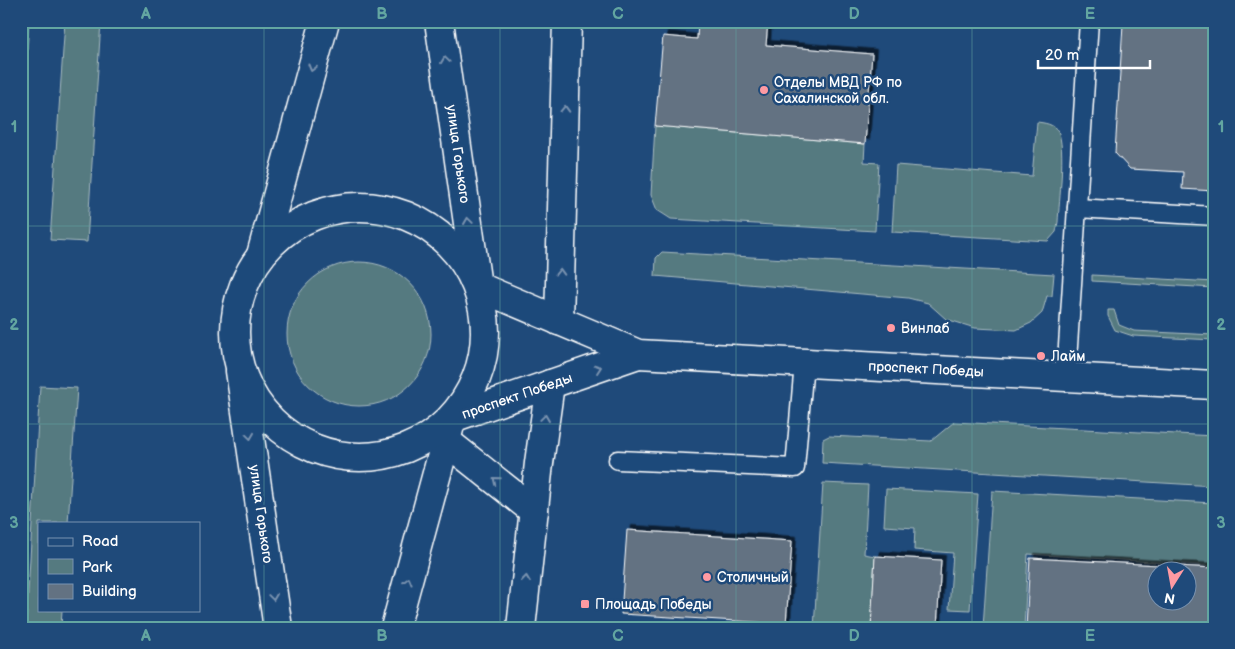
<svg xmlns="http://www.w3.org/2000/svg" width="1235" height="649" viewBox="0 0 1235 649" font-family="'Balsamiq Sans',sans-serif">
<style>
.green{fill:#557a80;stroke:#aabcc0}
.building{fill:#637282;stroke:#fff;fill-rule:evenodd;filter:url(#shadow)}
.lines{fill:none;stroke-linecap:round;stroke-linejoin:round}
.service-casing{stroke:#fff;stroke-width:21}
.minor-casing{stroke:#fff;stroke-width:31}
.secondary-casing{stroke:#fff;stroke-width:31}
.primary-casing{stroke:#fff;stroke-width:31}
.service{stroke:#1f4a7a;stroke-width:18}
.minor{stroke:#1f4a7a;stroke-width:28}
.secondary{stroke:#1f4a7a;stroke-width:28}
.primary{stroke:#1f4a7a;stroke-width:28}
.oneway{stroke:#7992af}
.grid{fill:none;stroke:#63a6a1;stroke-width:1;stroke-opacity:0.55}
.poi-dot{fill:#ff9aa2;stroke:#1f4a7a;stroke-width:2}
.labels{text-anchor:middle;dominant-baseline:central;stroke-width:5;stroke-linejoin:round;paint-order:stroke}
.poi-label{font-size:14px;fill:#fff;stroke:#1f4a7a;text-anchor:start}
.street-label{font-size:14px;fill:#fff;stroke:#1f4a7a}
.neatline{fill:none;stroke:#63a6a1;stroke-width:2}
.grid-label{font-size:16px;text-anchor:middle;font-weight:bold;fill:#63a6a1}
</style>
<defs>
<filter id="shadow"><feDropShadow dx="4.5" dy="-4.5" stdDeviation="0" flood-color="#0009"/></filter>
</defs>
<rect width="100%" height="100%" fill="#1f4a7a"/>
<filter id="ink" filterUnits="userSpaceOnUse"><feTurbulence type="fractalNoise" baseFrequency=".02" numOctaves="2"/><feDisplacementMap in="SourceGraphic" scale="10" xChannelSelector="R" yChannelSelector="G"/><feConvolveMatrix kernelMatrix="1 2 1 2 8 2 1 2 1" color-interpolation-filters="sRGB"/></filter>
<g filter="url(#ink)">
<g class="green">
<path d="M21,21H29L21,143Z"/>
<path d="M65,21H101L87,242L50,240Z"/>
<path d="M1037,122C1045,123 1053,124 1058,131C1066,147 1059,202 1058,222L1056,232L1048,241L892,232L896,165L1032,176Z"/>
<path d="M655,126L865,144L864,162L879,163L875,231L671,219L657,210L651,195Z"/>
<path d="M662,252L1054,274L1052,296H1047L1042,313L1031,323L1016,330L975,328L946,319L928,303L908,298L655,276L656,258Z"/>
<circle cx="359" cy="334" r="72"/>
<path d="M1092,275L1214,282V288L1092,281Z"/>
<path d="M1108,310H1114L1119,325L1134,331L1214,335V340L1133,336L1115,330L1108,316Z"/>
<path d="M40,386L77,388L68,523H39V610H62L61,628H26Z"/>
<path d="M954,422L1214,436V486L822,463L823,439L829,436L931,441Z"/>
<path d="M823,483L868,485L864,554L875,556L871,628H814Z"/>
<path d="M886,489L978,494L970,610L949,609L953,553L914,550L915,528L884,526Z"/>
<path d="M992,491L1214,503V566L1028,554L1024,628H983Z"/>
</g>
<g class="building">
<path d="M698,21H768L766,45L872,54L865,144L655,126L663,36L697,39Z"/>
<path d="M1140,21H1214V191L1182,189L1183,172L1130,169L1115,153L1123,24L1139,25Z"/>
<path d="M627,530L792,541L786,624L621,614Z"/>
<path d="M875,556L941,560L937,628H871Z"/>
<path d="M1030,558L1214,568V628H1026ZM1158,572H1188V602H1158Z"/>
</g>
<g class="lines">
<defs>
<g id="service">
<path d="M1077,208L1214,216"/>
<path d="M1066,377L1089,21"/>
<path d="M618,460L795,468L804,363"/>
</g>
<g id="minor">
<path d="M559,321L567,21"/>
<path d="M446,441L534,511"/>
<path d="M521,628L539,463L550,384"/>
</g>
<g id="secondary">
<path d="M439,21L477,286"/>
<path d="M261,255L325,21"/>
<path d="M240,371L278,628"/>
<path d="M395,628L452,418"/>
</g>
<g id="primary">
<circle cx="360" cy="332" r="125"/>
<path d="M477,286L638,354L1214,385"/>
<path d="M452,418L638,354"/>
</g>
</defs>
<use href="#service" class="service-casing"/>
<use href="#minor" class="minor-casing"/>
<use href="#secondary" class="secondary-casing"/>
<use href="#primary" class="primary-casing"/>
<use href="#service" class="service"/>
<use href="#minor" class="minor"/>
<use href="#secondary" class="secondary"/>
<use href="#primary" class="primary"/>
</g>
<defs><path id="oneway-chevron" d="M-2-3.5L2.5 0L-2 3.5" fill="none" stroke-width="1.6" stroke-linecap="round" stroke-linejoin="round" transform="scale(1.25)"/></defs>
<g class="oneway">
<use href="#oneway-chevron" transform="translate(445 60) rotate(-98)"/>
<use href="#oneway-chevron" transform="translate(312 68) rotate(105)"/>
<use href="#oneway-chevron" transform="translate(565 109) rotate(-88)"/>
<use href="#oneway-chevron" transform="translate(468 221) rotate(-98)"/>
<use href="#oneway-chevron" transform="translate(560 272) rotate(-88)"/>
<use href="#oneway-chevron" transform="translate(598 368) rotate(-19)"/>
<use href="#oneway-chevron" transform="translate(545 418) rotate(-82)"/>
<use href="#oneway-chevron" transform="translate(250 436) rotate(82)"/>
<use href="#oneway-chevron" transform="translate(496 480) rotate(-141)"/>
<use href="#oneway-chevron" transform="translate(526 579) rotate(-84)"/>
<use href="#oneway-chevron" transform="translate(408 581) rotate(-75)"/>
<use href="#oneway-chevron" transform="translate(273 597) rotate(82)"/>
</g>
</g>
<path class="grid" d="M264,21V628M500,21V628M736,21V628M972,21V628M21,226H1214M21,424H1214"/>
<g class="poi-dot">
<circle cx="764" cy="90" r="5"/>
<circle cx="891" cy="328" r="5"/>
<circle cx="1041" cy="356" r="5"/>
<circle cx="707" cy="577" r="5"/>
<rect x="580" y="599" width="10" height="10" rx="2.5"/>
</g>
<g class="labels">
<g class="poi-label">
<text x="774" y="82">Отделы МВД РФ по<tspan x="774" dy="16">Сахалинской обл.</tspan></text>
<text x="901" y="328">Винлаб</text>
<text x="1051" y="356">Лайм</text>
<text x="717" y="577">Столичный</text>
<text x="595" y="604">Площадь Победы</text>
</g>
<g class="street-label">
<text transform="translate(458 154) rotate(82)">улица Горького</text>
<text transform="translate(926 369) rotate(3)">проспект Победы</text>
<text transform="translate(517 396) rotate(-19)">проспект Победы</text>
<text transform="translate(261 514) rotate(82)">улица Горького</text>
</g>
</g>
<rect width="1235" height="649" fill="none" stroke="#1f4a7a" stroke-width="55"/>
<rect x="38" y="522" width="162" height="90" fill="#1f4a7a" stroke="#7992af"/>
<rect x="48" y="538" width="25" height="8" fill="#1f4a7a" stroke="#7992af"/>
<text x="82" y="546" font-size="15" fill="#ffffff">Road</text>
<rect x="48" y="559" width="25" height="15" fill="#557a80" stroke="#7992af"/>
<text x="82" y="572" font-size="15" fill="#ffffff">Park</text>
<rect x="48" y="584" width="25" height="15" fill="#637282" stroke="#7992af"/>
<text x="82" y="596" font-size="15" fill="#ffffff">Building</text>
<g transform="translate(1172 586) rotate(191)"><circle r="24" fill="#1f4a7a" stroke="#7992af"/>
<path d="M0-4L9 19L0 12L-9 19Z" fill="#ff9aa2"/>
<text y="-8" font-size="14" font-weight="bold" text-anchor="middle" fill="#ffffff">N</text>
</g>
<path d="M1038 60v8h112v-8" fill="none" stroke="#ffffff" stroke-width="2.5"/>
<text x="1045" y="60" font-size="15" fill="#ffffff" stroke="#1f4a7a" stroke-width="4" paint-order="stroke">20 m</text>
<rect x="28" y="28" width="1180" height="594" class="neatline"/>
<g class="grid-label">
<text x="146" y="19">A</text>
<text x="382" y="19">B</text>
<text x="618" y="19">C</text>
<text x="854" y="19">D</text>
<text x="1090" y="19">E</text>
<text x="14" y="132">1</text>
<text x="1221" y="132">1</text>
<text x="14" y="330">2</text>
<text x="1221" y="330">2</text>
<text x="14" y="528">3</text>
<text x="1221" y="528">3</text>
<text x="146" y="641">A</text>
<text x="382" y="641">B</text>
<text x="618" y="641">C</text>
<text x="854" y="641">D</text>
<text x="1090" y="641">E</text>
</g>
</svg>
